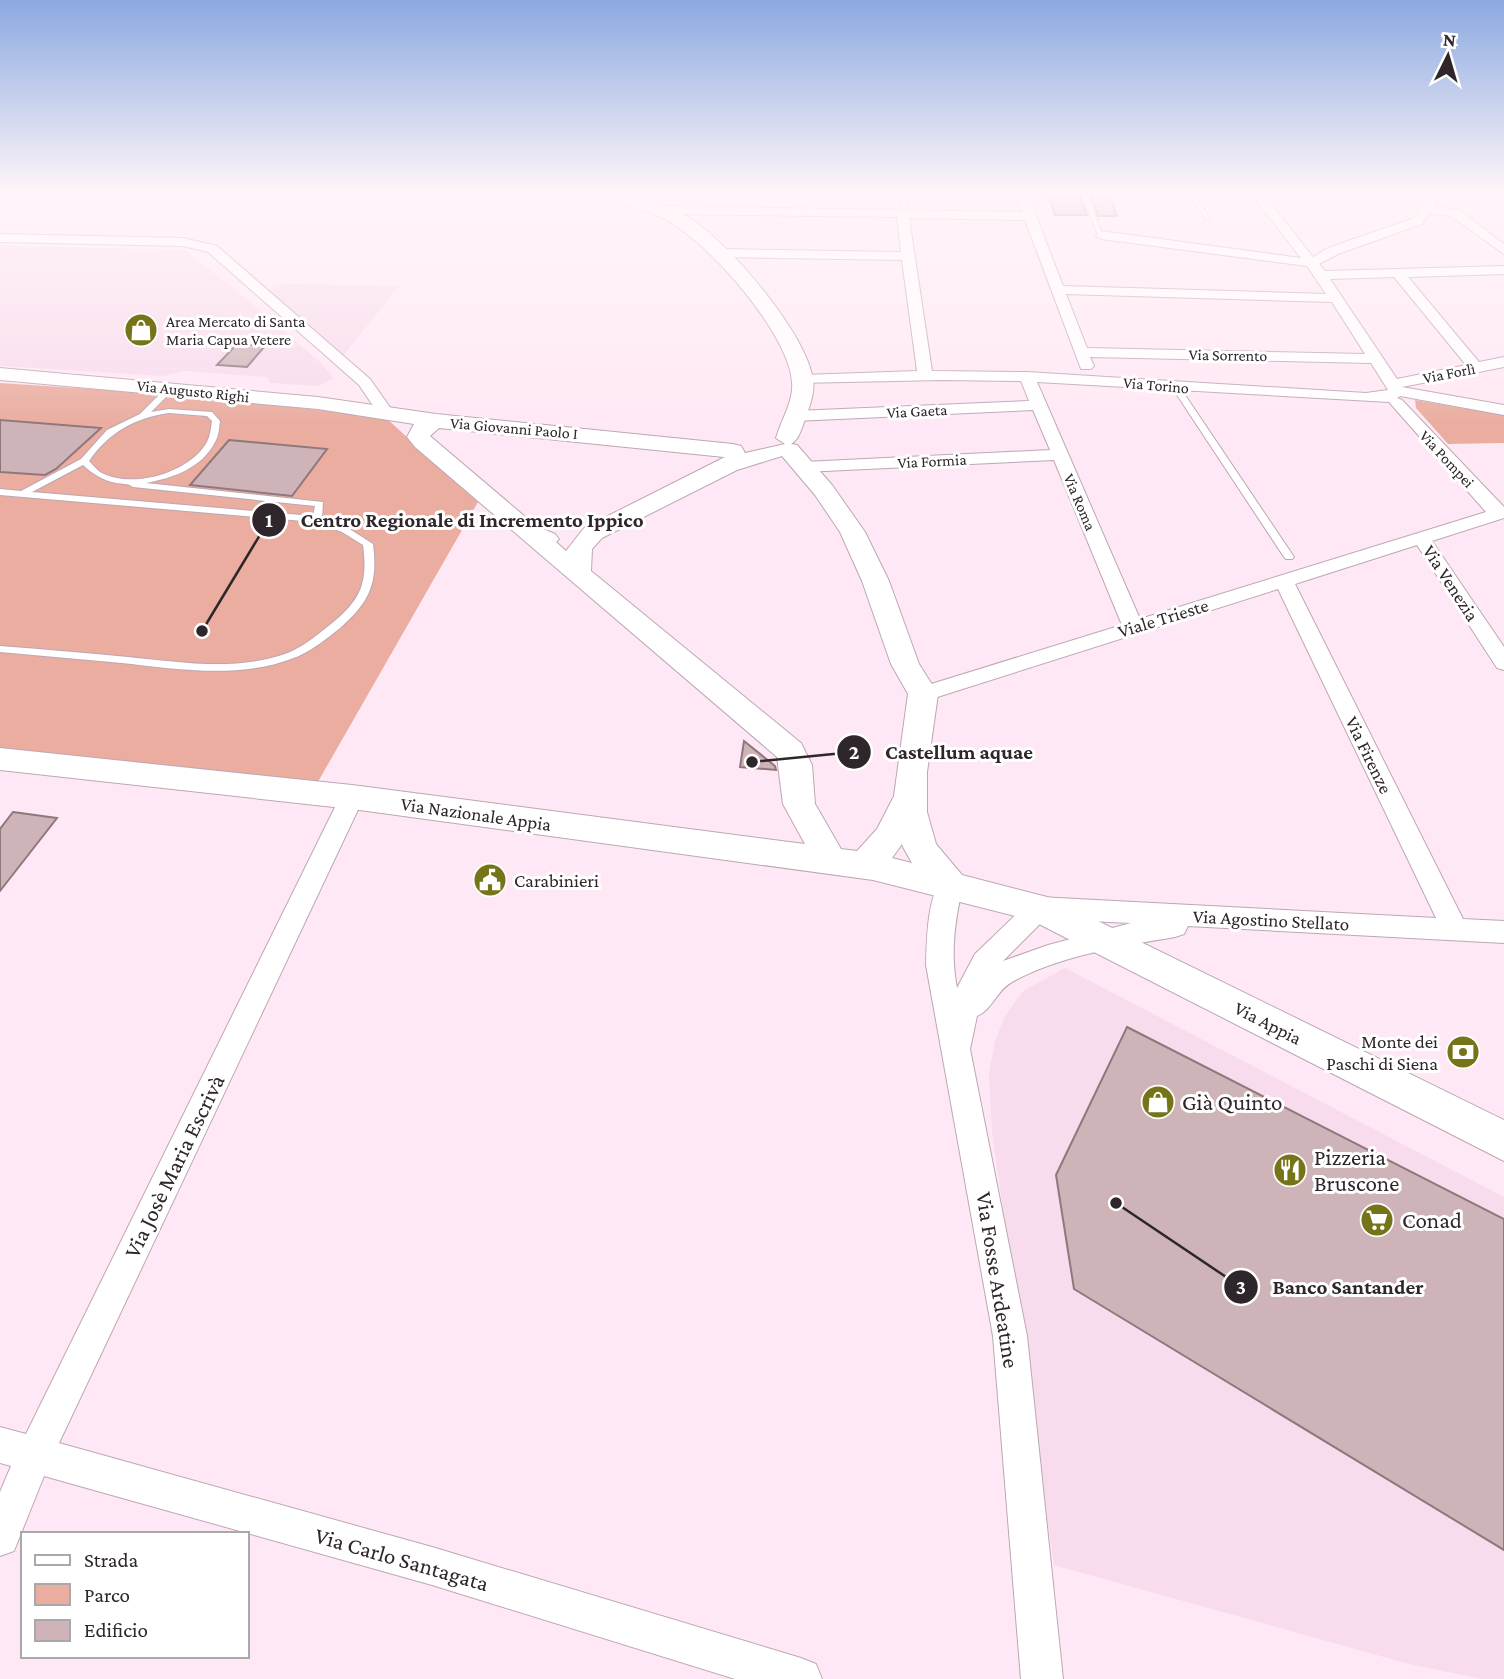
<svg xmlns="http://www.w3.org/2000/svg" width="1504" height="1679" viewBox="0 0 1504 1679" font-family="'Crimson Pro',serif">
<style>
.built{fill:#f8dbec}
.green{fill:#eaada0}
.building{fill:#ceb4b8;stroke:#8f777b;stroke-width:2}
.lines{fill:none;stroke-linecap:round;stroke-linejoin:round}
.lane-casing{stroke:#bca7b3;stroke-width:2}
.street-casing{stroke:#bca7b3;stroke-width:2}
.secondary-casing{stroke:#bca7b3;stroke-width:2}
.lane{fill:#fff;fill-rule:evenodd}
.street{fill:#fff;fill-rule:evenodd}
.secondary{fill:#fff;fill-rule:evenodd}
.labels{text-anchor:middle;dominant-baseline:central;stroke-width:6;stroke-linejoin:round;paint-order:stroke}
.far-poi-label{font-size:16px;fill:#2e262b;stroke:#fff;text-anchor:start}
.far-street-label{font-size:16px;fill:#2e262b;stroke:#fff}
.street-label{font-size:19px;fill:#2e262b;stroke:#fff}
.poi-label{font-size:19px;fill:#2e262b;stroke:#fff;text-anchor:start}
.near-poi-label{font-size:23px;fill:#2e262b;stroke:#fff;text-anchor:start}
.near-street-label{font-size:23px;fill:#2e262b;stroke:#fff}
.leader{fill:none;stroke:#2e262b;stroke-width:2.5}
.callout-dot{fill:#2e262b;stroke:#fff;stroke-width:2.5}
.mark-label{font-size:21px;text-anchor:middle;font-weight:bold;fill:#fff}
.callout-label{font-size:21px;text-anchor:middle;font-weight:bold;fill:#2e262b;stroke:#fff;stroke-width:6;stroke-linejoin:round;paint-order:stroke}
</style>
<rect width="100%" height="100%" fill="#ffe8f5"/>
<g class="built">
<path d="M0,245L185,250L245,298L320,362L334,378L318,386L270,383L267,377L184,371L163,376L0,366Z"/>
<path d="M286,284L399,286L339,361L261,292Z"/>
<path d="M1065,968L1504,1197V1679H1482L1409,1664L1054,1565L992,1132L989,1073L995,1041L1005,1016L1023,991Z"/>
</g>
<g class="green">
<path d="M0,383L154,393L158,397L259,403L386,418L478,502L311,794L0,759Z"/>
<path d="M1415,400L1504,415V443L1448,444L1416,408Z"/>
</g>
<g class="building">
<path d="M1046,190L1078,191L1087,215H1055Z"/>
<path d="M1089,191H1107L1117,216H1098Z"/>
<path d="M237,344L265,346L247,367L217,365Z"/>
<path d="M0,420L101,428L56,469L45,475L0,472Z"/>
<path d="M229,440L327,449L292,496L190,485Z"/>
<path d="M744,741L775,766L776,770L740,767Z"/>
<path d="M13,812L57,818L0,891V829Z"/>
<path d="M1127,1027L1504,1219V1550L1074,1289L1056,1175Z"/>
</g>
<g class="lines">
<defs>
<g id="lane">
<path d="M900,190H906L907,213L902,212Z"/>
<path d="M1080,190H1086L1103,236L1098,235Z"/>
<path d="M1185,190H1191L1210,219H1206Z"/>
<path d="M1172,384L1179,386L1294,557L1292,559H1286L1284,557L1171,386Z"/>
<path d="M168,386L175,388L151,412L169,409L212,412L220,421C219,428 219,436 215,442C202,468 173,478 146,483L323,502L322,518L348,528L373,544C378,583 370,602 340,628C325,640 309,653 291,659C237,679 177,669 122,663C81,659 41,656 0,652V646C43,649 85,653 128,657C178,662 233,671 282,655C301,649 316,636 331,624C361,600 368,583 363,545L342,532L315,522L0,495V489L21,491L81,459L107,430L140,414ZM169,413L207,416L212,421C211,428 210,436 207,442C190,473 131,490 100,472C96,469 92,464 89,461C109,432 135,418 169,413ZM83,465C93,474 102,480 116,483C123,484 127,483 133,487L315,506L313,516L32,492Z"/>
</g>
<g id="street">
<path d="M0,190H8L0,195Z"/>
<path d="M1014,190H1026L1063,286L1326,294L1307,266L1101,239L1095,235L1101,231L1301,258L1248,190H1260L1313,257L1328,248L1414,218L1432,190H1444L1434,206L1459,210L1504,244V254L1451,216L1429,213L1422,224L1338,254L1319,264L1325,271L1504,266V274L1408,277L1479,362L1504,357V367L1402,387L1504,405V415L1400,396L1397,398L1402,400L1504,507V518L1432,541L1504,647V670L1497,668L1417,545L1295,584L1463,919L1504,921V943L1188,926L1184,934L1175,937C1122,946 1059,956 1012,982C997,990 992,1010 977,1016L970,1049L1027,1336L1063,1679H1021L993,1336L926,965C927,936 927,904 941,878L950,875L959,878L963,885C955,920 950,952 957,988L975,954L1030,901L1039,897L1436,918L1278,589L931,699H915L912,694L915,689L1122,625L1054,460L804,472L795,467L804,462L1050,450L1033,410L795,421L787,416L795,411L1029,401L1021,381L942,380L798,383V377L803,375L917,371L902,260L721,257L715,253L721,249L901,252L897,217L662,214L656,210L662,206L1022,212ZM909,218L1025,220L1081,369H1091L1094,366L1090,357L1371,363L1388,390L1366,393L1027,372L932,371ZM1394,277L1466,365L1397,379L1330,279ZM1066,294L1332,302L1365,354L1087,348ZM1037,382L1389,402L1486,512L1140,619ZM1045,919L1131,923L1048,945L1003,961Z"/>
<path d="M0,234L183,238L217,246L370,379L394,413L392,416H380L359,385L208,252L183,246L0,242Z"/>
<path d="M352,788L360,791L364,797L59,1443L432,1547L801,1658L816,1664L822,1679H735L432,1585L44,1476L14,1551L0,1556V1492L11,1466L0,1463V1427L26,1434L340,797L344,791Z"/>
</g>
<path id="secondary" d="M589,190C624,188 661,200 691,219C730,244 807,334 813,380C815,392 810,405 806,417C802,426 800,439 791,444L797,445L832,485L865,532L889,581L919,664L938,694L927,772V812L936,844L962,875L1051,898L1504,1120V1161L1031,920L873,880L352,809L0,770V748L352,785L805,844L783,804L777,757L415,447L407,437L414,424L318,409L0,380V368L318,397L436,414L733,444L741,446L745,453L785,444L776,438C781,420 794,401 792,382C789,333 706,239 663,218C647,209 597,198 589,190ZM439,428L724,457H725L584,528L566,551L556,542L559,539L555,534L536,526L430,436ZM782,456L815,495L840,532L862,581L891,664L908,694L894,796L877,829L857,851L841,849L815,804L812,765L801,743L591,571L592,549L602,538L737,470ZM902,844L903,847L912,863L892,858Z"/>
</defs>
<use href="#lane" class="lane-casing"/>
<use href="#street" class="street-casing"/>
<use href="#secondary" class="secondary-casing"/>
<use href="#lane" class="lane"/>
<use href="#street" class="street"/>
<use href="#secondary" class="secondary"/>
</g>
<linearGradient id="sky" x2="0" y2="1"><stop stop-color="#8ba9e0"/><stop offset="0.45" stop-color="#fff5fa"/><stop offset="1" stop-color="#fff5fa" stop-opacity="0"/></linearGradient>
<rect width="1504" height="425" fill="url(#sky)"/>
<defs>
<symbol id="shop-disc" viewBox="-11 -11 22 22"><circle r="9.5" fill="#757418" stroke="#fff"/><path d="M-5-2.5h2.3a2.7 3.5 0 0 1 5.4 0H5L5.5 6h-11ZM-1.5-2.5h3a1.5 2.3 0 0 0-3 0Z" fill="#fff"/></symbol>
<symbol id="civic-disc" viewBox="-11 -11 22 22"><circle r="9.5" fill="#757418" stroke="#fff"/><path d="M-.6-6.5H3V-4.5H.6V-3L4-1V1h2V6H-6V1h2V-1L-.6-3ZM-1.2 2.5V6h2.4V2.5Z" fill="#fff"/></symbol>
<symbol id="bank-disc" viewBox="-11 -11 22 22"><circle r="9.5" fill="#757418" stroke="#fff"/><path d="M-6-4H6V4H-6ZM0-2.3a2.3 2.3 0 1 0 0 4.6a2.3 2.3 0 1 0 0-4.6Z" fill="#fff"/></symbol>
<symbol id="restaurant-disc" viewBox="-11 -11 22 22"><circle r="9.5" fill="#757418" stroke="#fff"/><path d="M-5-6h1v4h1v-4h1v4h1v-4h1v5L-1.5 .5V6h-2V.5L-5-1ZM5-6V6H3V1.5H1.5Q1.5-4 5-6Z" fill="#fff"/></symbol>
<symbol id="supermarket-disc" viewBox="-11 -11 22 22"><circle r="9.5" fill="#757418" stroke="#fff"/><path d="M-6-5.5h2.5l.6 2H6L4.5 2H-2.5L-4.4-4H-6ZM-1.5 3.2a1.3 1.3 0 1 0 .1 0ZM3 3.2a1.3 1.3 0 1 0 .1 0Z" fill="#fff"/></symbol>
</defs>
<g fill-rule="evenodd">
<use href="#shop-disc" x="122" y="311" width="38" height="38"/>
<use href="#civic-disc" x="471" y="861" width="38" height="38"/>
<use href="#bank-disc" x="1444" y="1033" width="38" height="38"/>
<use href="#shop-disc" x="1139" y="1083" width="38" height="38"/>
<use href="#restaurant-disc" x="1271" y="1151" width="38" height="38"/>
<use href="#supermarket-disc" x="1358" y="1201" width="38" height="38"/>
</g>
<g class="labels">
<g class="far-poi-label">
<text x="166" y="321">Area Mercato di Santa<tspan x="166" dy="18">Maria Capua Vetere</tspan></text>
</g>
<g class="far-street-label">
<text transform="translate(1228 355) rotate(1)">Via Sorrento</text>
<text transform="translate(1449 373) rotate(-11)">Via Forlì</text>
<text transform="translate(1156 385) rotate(5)">Via Torino</text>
<text transform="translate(193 391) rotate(6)">Via Augusto Righi</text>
<text transform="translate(917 411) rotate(-3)">Via Gaeta</text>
<text transform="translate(514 428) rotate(5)">Via Giovanni Paolo I</text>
<text transform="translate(1447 459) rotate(47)">Via Pompei</text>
<text transform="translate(932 461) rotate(-3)">Via Formia</text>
<text transform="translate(1080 502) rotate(67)">Via Roma</text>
</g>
<g class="street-label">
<text transform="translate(1451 583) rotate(57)">Via Venezia</text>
<text transform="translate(1163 618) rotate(-17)">Viale Trieste</text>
<text transform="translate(1369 755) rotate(64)">Via Firenze</text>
<text transform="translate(476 814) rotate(8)">Via Nazionale Appia</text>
<text transform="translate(1271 920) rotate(3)">Via Agostino Stellato</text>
<text transform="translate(1268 1023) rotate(27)">Via Appia</text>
</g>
<g class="poi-label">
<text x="514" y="880">Carabinieri</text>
<text x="1438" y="1041" text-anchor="end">Monte dei<tspan x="1438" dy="22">Paschi di Siena</tspan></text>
</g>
<g class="near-poi-label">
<text x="1182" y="1102">Già Quinto</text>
<text x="1314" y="1157">Pizzeria<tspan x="1314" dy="26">Bruscone</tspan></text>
<text x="1402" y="1220">Conad</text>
</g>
<g class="near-street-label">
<text transform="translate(174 1166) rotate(-64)">Via Josè Maria Escrivà</text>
<text transform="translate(998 1280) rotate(81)">Via Fosse Ardeatine</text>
<text transform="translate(402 1559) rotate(16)">Via Carlo Santagata</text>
</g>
</g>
<path class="leader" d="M202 631L269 520M752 762L854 752M1116 1203L1241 1287"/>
<g class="callout-dot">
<circle cx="202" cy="631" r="7"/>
<circle cx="752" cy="762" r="7"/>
<circle cx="1116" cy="1203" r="7"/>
<circle cx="269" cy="520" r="18"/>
<circle cx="854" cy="752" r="18"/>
<circle cx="1241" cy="1287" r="18"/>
</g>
<g class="mark-label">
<text x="269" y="527">1</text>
<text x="854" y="759">2</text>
<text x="1241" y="1294">3</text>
</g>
<g class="callout-label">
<text x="472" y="527">Centro Regionale di Incremento Ippico</text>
<text x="959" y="759">Castellum aquae</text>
<text x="1348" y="1294">Banco Santander</text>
</g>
<rect x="21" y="1532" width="228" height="126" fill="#ffffff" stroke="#aba8aa" stroke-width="2"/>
<rect x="35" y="1555" width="35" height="10" fill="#ffffff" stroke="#aba8aa" stroke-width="2"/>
<text x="84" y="1567" font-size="21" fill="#2e262b">Strada</text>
<rect x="35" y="1584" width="35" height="21" fill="#eaada0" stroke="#aba8aa" stroke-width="2"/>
<text x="84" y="1602" font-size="21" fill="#2e262b">Parco</text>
<rect x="35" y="1620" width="35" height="21" fill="#ceb4b8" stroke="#aba8aa" stroke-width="2"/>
<text x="84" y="1637" font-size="21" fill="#2e262b">Edificio</text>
<g transform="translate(1448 56) rotate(5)" stroke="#ffffff" stroke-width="5" paint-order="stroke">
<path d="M0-5L12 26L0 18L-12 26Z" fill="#2e262b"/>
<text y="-10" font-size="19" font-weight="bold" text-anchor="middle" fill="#2e262b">N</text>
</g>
</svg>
